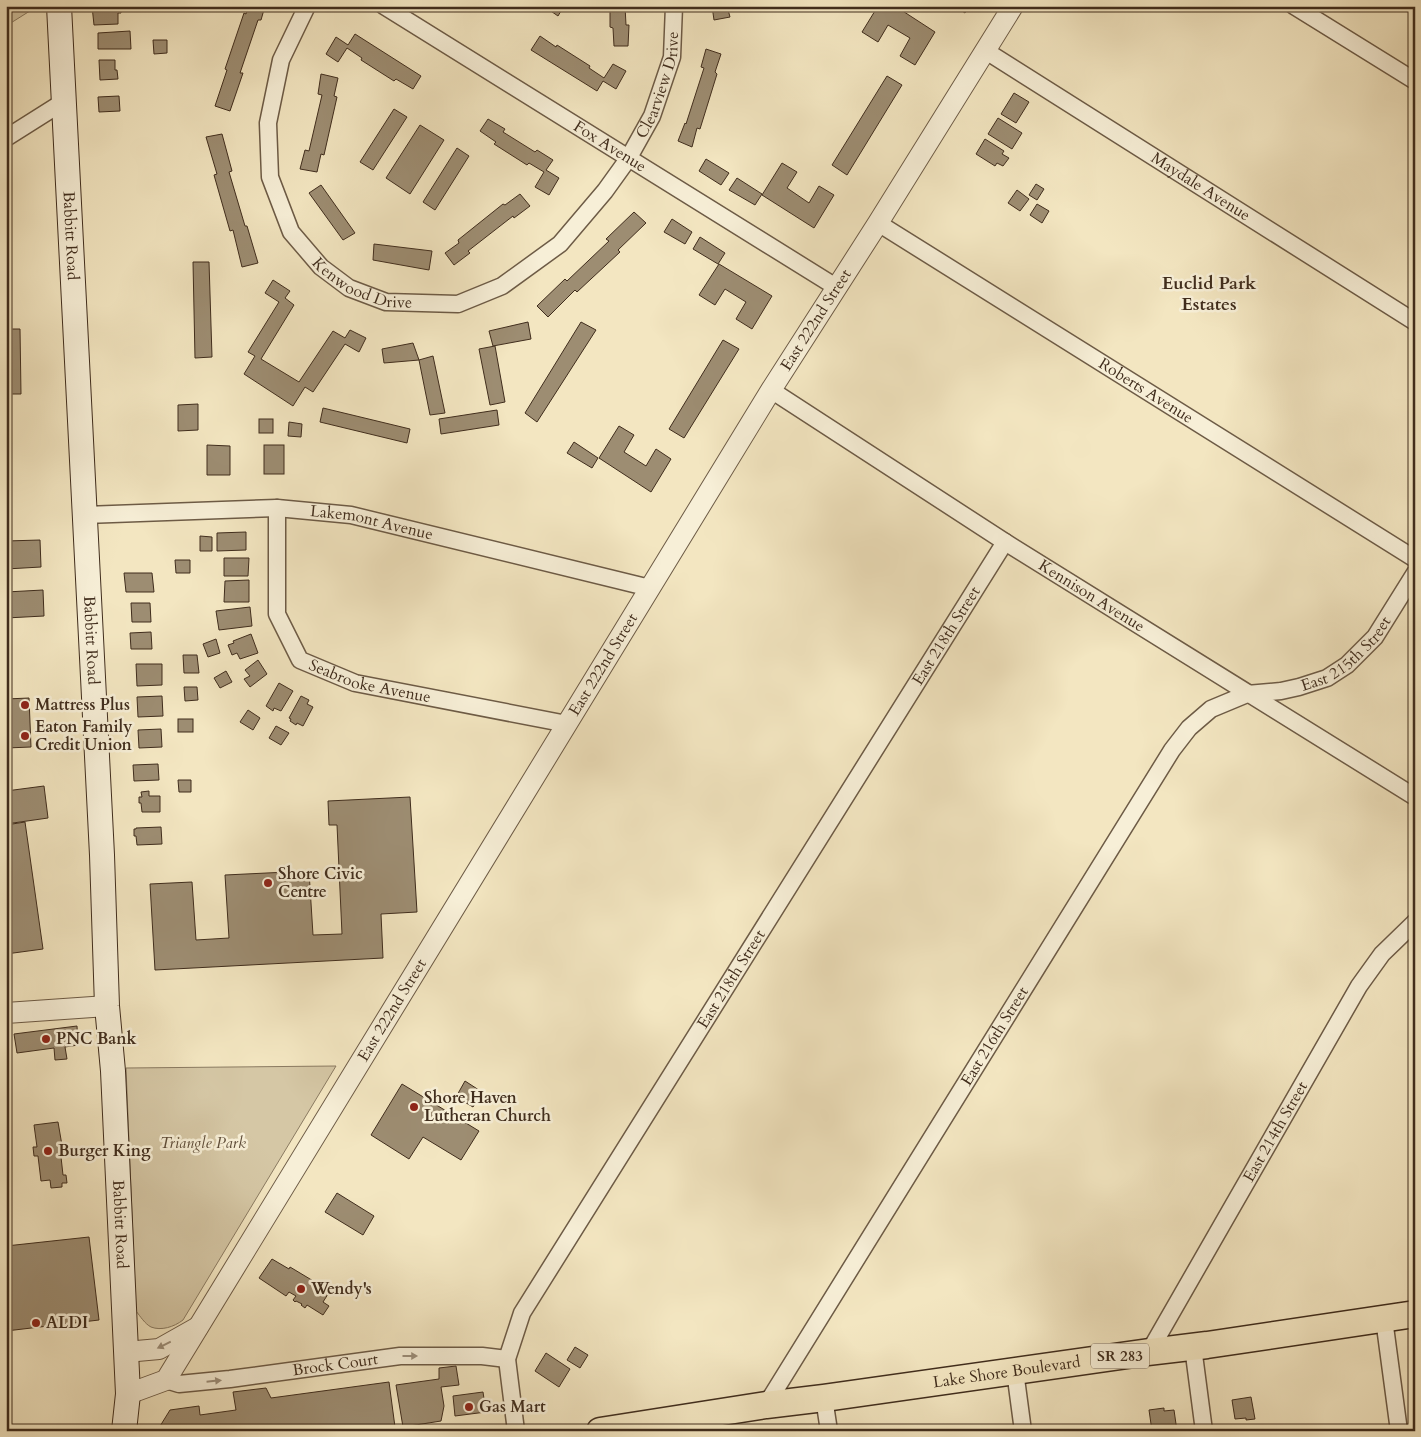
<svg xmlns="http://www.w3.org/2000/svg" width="1421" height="1437" viewBox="0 0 1421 1437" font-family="Cardo,serif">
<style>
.green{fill:#d5c7a5;stroke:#8a7a61}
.building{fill:#9d8d72;stroke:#402d1d}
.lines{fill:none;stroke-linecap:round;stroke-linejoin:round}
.minor-casing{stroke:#6d5b46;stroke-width:19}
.tertiary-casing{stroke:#6d5b46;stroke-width:22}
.secondary-casing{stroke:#402d1d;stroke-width:26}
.primary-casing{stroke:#402d1d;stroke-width:29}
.minor{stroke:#f7efd7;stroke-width:16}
.tertiary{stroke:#f7efd7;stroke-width:20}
.secondary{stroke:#f7efd7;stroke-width:24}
.primary{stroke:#f3e6c1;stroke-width:26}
.oneway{fill:#9c8e7a}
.poi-dot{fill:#8f2418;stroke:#f7efd7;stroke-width:2}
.labels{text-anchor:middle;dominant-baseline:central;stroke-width:5;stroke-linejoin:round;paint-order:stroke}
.shield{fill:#f7efd7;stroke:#776755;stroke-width:1}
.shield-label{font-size:15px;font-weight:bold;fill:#402d1d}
.street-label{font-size:16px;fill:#402d1d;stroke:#f7efd7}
.poi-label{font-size:16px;font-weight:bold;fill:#402d1d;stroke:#f7efd7;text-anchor:start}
.park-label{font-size:16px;font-style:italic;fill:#5e4c38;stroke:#f7efd7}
.neighbourhood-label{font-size:18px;font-weight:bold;fill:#402d1d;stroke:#f7efd7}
</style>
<rect width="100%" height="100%" fill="#f3e6c1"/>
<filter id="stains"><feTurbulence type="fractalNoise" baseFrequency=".004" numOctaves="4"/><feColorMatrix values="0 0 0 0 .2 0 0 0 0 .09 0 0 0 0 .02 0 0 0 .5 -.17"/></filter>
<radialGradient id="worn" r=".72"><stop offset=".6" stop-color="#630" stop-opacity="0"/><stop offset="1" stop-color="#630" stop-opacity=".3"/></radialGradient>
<g class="green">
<path d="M6,6H33V9L6,26Z"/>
<path d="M336,1066L183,1320C174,1327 161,1331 151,1327C145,1324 140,1316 136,1311L126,1068Z"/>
</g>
<g class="building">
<path d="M92,6H121V13H118V24L94,25Z"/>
<path d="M248,6H265L261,20H258L240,73H243L230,111L215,106L227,70L225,69L244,13L246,14Z"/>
<path d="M546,6H564L558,16L545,7Z"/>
<path d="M610,6H625L626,25H629L628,46H614L613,28L610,27Z"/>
<path d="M712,6H727L730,17L714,20Z"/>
<path d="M878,6H895L935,32L915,65L900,56L910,38L888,25L878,42L862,32Z"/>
<path d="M955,6H969L965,13Z"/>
<path d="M130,31L131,49H98V33Z"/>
<path d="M355,34L421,76L413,89L396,79L394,81L361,60L362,58L347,48L338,62L326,54L336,37L348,45Z"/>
<path d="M540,36L556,47L557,45L590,66L589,68L604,78L613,64L626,71L616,89L603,81L597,91L531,50Z"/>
<path d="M153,40H167V53L154,54Z"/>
<path d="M706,49L721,54L715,72L717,74L700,129L697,128L692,147L678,141L685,123L686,124L704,68L701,67Z"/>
<path d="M99,60H115V70H117L118,79L100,80Z"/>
<path d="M321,74L338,78L334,96L337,97L324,155L321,154L317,172L300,169L305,150L309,151L322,95L318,94Z"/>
<path d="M887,76L902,85L847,175L832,165Z"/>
<path d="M1014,93L1029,102L1016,123L1001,114Z"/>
<path d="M119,96L120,111L99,112L98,97Z"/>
<path d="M394,109L407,117L373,170L360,162Z"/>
<path d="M998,118L1022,133L1012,149L988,134Z"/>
<path d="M488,119L505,129L503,132L535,152L537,150L553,160L546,170L559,178L549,195L535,187L544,172L529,163L527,165L494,144L496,142L480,131Z"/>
<path d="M420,125L444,140L410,194L386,178Z"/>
<path d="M222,134L232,171L229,172L245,226H247L258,263L242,267L233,230L230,231L214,175L217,174L206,137Z"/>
<path d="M985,139L1004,151L1002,154L1009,158L1003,166L997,163L995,166L976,154Z"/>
<path d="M457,148L469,156L435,210L423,202Z"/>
<path d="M706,159L729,173L721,185L699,171Z"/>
<path d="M782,163L797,172L787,188L809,203L819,186L834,195L814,228L762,195Z"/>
<path d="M737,178L762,194L755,205L729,190Z"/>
<path d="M1036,184L1044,189L1037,200L1029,195Z"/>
<path d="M321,185L355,233L343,240L309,193Z"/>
<path d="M1017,190L1029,199L1020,211L1008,203Z"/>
<path d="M520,194L530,206L514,218L513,216L468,251L470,253L454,265L445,253L459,243L458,240L503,204L505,205Z"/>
<path d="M1037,204L1049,211L1042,223L1030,215Z"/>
<path d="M634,212L646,223L618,250L620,252L577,292L575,290L548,317L537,306L565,279L567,281L609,241L606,239Z"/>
<path d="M672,219L692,232L685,244L664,232Z"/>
<path d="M700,237L725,253L718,264L693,249Z"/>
<path d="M374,244L432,251L429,270L373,260Z"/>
<path d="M193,262H209L212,357L195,358Z"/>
<path d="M719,264L772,296L752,329L736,319L746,302L725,289L715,305L699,295Z"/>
<path d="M273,280L290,291L285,298L294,305L261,359L299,382L333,331L345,338L350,330L366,338L359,352L345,344L313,392L305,387L293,406L244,374L255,356L248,352L279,302L265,293Z"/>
<path d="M528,322L531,339L493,346L489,331Z"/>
<path d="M581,322L596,330L537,422L525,413Z"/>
<path d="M6,329H20L21,394H6Z"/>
<path d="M723,340L739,349L684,438L669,429Z"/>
<path d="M413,343L419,360L384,363L382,349Z"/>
<path d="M495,346L505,402L490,405L479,349Z"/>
<path d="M433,356L445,413L430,415L419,360Z"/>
<path d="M198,404V430L178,431V405Z"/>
<path d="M323,408L410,429L407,443L320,422Z"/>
<path d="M497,410L499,425L441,434L439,419Z"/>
<rect x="259" y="419" width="14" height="14"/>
<path d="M289,422L302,424L301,437L288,436Z"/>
<path d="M619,426L634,435L624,452L646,466L656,449L671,459L651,492L599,458Z"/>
<path d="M574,442L598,458L592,468L567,453Z"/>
<path d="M207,445L230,446V475H207Z"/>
<rect x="264" y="445" width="20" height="29"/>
<path d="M246,532V550L217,551V533Z"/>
<path d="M200,536L212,537V551H200Z"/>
<path d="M40,540L41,567L6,569V541Z"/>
<path d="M224,558H249L248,576H224Z"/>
<path d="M175,560H190V573H176Z"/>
<path d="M124,573H152L154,592H126Z"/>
<path d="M249,580V602H224L225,581Z"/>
<path d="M43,590L44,616L6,618V592Z"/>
<path d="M131,603H150L151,622H132Z"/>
<path d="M250,607L252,626L219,630L216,611Z"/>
<path d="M151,632L152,649H131L130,633Z"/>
<path d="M251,634L258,653L240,659L237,653L232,655L228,645L234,643L233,641Z"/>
<path d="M216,639L220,653L208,657L203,644Z"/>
<path d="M183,655H197L199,673H184Z"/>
<path d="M258,660L267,674L250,687L244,679L250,676L245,670Z"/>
<path d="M136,664H162V685L137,686Z"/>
<path d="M226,671L232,682L220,688L214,678Z"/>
<path d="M279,683L293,691L281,711L274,708L273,711L266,706Z"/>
<path d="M184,687H197L198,700L185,701Z"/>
<path d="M162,696L163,716L138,717L137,697Z"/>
<path d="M301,696L309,700L307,704L313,707L303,726L297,723L296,725L290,721L291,719L289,718Z"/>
<path d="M29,698L31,747L6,748V699Z"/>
<path d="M248,710L260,718L253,730L240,722Z"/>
<rect x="178" y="719" width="15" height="13"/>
<path d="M276,726L289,733L281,745L269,738Z"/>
<path d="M161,729L162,747L139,748L138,730Z"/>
<path d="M158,764L159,780L134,781L133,765Z"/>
<path d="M178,780H191V792H179Z"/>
<path d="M44,786L48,818L6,824V791Z"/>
<path d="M149,791V796H160V812H142L141,803H139V797H142L141,792Z"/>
<path d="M410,797L417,912L381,914L383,958L155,970L150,884L192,882L196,940L229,938L225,875L309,871L313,935L342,934L337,825H329L328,801Z"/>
<path d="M25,822L43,949L6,954V825Z"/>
<path d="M161,827L162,844L137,845L136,836H134V829H136V828Z"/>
<path d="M77,1026L78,1045L65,1047L67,1059L55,1060L54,1048L17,1053L14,1034Z"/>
<path d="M465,1081L482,1092L473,1107L456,1097Z"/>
<path d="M402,1084L479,1131L461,1160L423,1137L409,1159L371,1135Z"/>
<path d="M58,1122L64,1157H61L63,1175H66L67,1183H62V1187L51,1188L50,1180L41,1181L38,1156H34L33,1147H37L34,1125Z"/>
<path d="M337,1193L374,1216L363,1235L325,1212Z"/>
<path d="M89,1237L99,1320L6,1331V1246Z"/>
<path d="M272,1259L289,1269L290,1267L330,1291L323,1302L329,1306L323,1315L307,1305L305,1308L301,1305L302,1304L296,1301L295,1302L293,1300L296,1296L289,1292L286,1296L259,1278Z"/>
<path d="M575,1347L588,1355L580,1368L567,1360Z"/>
<path d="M546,1353L570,1369L559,1387L535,1371Z"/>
<path d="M456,1366L459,1385L441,1387L444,1406L441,1421L403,1427L396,1385L439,1379V1368Z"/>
<path d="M389,1382L395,1427L370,1431H157L170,1410L199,1406L200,1415L236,1410L233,1392L266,1388L271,1398Z"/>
<path d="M483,1392L486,1412L455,1416L453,1396Z"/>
<path d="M1251,1397L1255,1419L1246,1420V1418L1235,1419L1232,1400Z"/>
<path d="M1164,1408V1411L1174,1410L1177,1431H1152L1149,1410Z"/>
<path d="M18,1427L19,1431H6V1429Z"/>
</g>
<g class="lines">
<defs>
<g id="minor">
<path id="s1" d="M307,6L281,60L268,123L270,177L291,232L321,267L349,288L386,302L458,304L502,286L560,244L605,191L628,159L652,116L672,57L674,6"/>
<path id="s2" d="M384,6L836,287"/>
<path d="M1294,6L1415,81"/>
<path id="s3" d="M986,51L1415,322"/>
<path d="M6,138L63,102"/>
<path id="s4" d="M878,223L1415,559"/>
<path id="s5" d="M771,390L1005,542L1415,797"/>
<path id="s6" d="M277,508V614L300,660L355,683L567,724"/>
<path id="s7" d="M85,515L277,508L351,515L650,588"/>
<path d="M1384,1319L1399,1431"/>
<path d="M1193,1347L1204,1431"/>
<path id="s8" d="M1149,1352L1359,986L1382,954L1415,922"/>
<path d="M1015,1371L1023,1431"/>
<path id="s9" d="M166,1380L179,1384L230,1379L400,1356H482L507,1359"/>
<path d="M824,1398L829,1431"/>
<path id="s10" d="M766,1405L1172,750L1189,728L1211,709L1247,694L1281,691L1299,687L1327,678L1347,665L1375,637L1415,573"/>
<path id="s11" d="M516,1431L507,1359L522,1313L1005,542"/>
</g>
<g id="tertiary">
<path d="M6,1013L107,1006"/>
<path d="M126,1352L159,1349L198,1327"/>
<path id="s12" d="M128,1394L166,1380L771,390L878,223L1013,6"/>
</g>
<g id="secondary">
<path id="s13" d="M59,6L102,855L107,1006L113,1071L128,1394L124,1431"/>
</g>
<g id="primary">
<path id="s14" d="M600,1431L766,1405L824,1398L1149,1352L1207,1345L1415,1314"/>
</g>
</defs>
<use href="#minor" class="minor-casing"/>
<use href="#tertiary" class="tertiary-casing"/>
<use href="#secondary" class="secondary-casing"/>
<use href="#primary" class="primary-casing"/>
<use href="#minor" class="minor"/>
<use href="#tertiary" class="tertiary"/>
<use href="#secondary" class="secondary"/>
<use href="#primary" class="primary"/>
</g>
<defs><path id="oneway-solid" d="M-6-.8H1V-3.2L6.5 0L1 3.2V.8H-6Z" transform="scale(1.25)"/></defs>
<g class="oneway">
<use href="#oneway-solid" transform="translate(164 1345) rotate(154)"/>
<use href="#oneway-solid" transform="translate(410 1356)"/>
<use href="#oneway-solid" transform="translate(214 1381) rotate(-6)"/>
</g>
<g class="poi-dot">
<circle cx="25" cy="705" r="5"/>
<circle cx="25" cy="736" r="5"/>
<circle cx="268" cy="883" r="5"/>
<circle cx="46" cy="1039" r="5"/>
<circle cx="414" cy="1107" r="5"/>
<circle cx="48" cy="1151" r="5"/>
<circle cx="301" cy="1289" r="5"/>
<circle cx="36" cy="1323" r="5"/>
<circle cx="469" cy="1407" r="5"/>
</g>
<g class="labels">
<rect class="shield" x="1091" y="1343.5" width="58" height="25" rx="4"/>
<g class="shield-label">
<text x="1120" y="1356">SR 283</text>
</g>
<g class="street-label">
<text stroke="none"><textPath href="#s1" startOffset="739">Clearview Drive</textPath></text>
<text stroke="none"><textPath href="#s2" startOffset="266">Fox Avenue</textPath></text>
<text stroke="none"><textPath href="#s3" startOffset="254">Maydale Avenue</textPath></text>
<text stroke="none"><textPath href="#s13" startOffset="230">Babbitt Road</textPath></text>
<text stroke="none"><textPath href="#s1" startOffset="329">Kenwood Drive</textPath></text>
<text stroke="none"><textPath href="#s12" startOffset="1284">East 222nd Street</textPath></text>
<text stroke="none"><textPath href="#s4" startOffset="316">Roberts Avenue</textPath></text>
<text stroke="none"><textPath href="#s7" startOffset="288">Lakemont Avenue</textPath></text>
<text stroke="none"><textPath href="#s5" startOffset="381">Kennison Avenue</textPath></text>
<text stroke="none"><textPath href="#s11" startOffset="920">East 218th Street</textPath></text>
<text stroke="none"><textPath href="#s13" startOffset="635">Babbitt Road</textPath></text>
<text stroke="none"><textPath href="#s10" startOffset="978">East 215th Street</textPath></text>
<text stroke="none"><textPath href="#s12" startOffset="879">East 222nd Street</textPath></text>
<text stroke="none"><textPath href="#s6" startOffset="231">Seabrooke Avenue</textPath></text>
<text stroke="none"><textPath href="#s11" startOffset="515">East 218th Street</textPath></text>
<text stroke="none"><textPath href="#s12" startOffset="474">East 222nd Street</textPath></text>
<text stroke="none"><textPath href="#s10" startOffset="434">East 216th Street</textPath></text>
<text stroke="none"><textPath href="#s8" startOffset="254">East 214th Street</textPath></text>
<text stroke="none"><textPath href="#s13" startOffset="1220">Babbitt Road</textPath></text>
<text stroke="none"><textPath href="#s9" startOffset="171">Brock Court</textPath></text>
<text stroke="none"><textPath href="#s14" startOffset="411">Lake Shore Boulevard</textPath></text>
</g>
<g class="poi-label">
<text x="35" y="705">Mattress Plus</text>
<text x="35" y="727">Eaton Family<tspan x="35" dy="18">Credit Union</tspan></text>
<text x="278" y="874">Shore Civic<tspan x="278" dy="18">Centre</tspan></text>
<text x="56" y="1039">PNC Bank</text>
<text x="424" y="1098">Shore Haven<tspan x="424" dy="18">Lutheran Church</tspan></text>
<text x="58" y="1151">Burger King</text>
<text x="311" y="1289">Wendy's</text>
<text x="46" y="1323">ALDI</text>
<text x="479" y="1407">Gas Mart</text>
</g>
<g class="park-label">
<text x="203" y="1143">Triangle Park</text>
</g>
<g class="neighbourhood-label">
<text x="1209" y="283">Euclid Park<tspan x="1209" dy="21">Estates</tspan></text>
</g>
</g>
<rect width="1421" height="1437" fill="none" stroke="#f3e6c1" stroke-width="25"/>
<rect x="8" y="8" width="1406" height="1422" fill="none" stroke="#402d1d" stroke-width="2.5"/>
<rect x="12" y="12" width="1396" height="1412" fill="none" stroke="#402d1d"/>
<rect width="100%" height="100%" filter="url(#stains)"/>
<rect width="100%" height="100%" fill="url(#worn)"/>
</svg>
